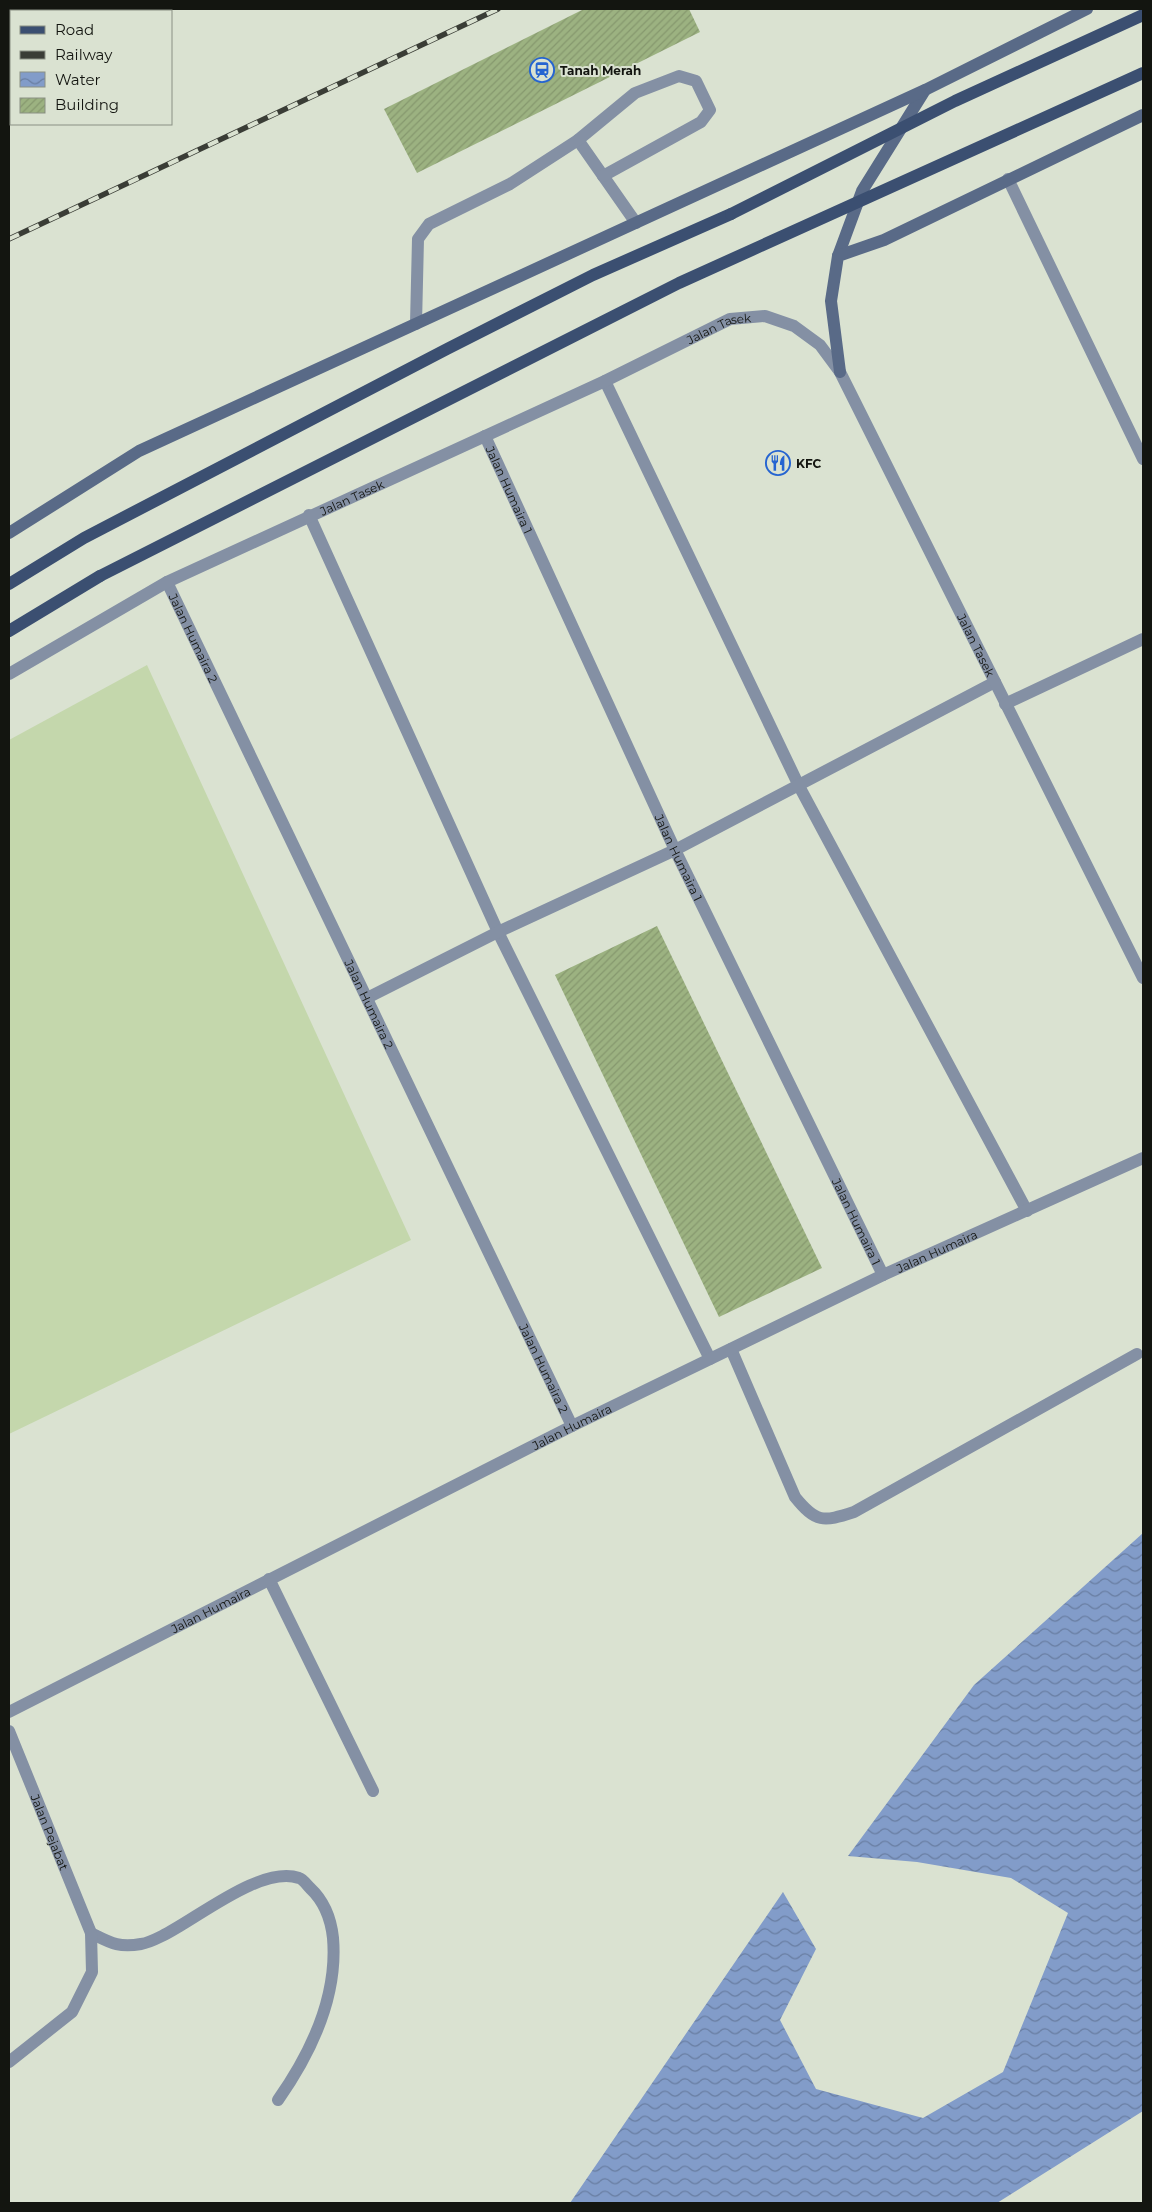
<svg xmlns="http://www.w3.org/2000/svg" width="1152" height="2212" viewBox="0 0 1152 2212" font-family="Montserrat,sans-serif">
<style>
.garden{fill:#c4d7ac}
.water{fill:url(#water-waves)}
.building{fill:url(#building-hatch)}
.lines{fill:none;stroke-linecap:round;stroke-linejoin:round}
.service{stroke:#8490a4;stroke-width:12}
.minor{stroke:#8490a4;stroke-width:12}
.secondary{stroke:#596a87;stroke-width:12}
.primary{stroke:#3b4f71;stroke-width:12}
.rail-casing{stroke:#3a3d36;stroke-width:5.5}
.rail{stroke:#dae2d1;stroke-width:4;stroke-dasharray:11;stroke-linecap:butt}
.primary-bridge{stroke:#3b4f71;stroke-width:12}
.labels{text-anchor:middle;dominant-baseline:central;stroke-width:4;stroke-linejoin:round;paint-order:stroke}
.poi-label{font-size:12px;font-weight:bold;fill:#131510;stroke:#dae2d1;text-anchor:start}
.street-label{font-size:12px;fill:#131510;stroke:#dae2d1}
</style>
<defs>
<pattern id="water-waves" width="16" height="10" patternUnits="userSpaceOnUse" patternTransform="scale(1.25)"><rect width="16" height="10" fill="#829cc9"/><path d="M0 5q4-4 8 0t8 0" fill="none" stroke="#697ea2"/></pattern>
<pattern id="building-hatch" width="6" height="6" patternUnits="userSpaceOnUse" patternTransform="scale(1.25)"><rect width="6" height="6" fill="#9cb281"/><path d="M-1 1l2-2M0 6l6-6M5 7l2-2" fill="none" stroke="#86986e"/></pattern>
</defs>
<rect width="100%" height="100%" fill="#dae2d1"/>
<path class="garden" d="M147,665L411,1240L9,1434V740Z"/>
<path class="water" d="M1143,1533V2111L997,2203H570L783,1892L816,1949L780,2020L816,2089L923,2118L1003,2072L1068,1913L1011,1878L917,1862L848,1856L974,1685Z"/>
<g class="building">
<path d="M584,9H689L700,32L417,173L384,109Z"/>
<path d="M657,926L822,1268L719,1317L555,975Z"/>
</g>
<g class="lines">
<g class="service">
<path d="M578,140L636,223"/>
<path d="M1008,179L1143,459"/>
<path d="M416,324L418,239L429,224L510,184L578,140L635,93L679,76L696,81L710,110L701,122L603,176"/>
<path d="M605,381L799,786L1027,1211"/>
<path d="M309,515L498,932L710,1359"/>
<path d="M367,998L498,932L675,850L995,682"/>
<path d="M731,1349L795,1497C816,1523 823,1522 854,1512L1137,1354"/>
<path d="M269,1579L373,1791"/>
<path d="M91,1933C111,1943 119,1948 141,1944C148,1943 156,1939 162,1936C197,1919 261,1865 299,1878C303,1879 307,1885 310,1888C324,1901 331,1919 333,1938C338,1997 311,2053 278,2100"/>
</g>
<g class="minor">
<path id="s1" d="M485,436L675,850L883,1275"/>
<path id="s2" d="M167,582L572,1426"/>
<path id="s3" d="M9,674L167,582L605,381L730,319L765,316L794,326L820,345L840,372L1143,978"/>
<path d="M1005,704L1143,639"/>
<path id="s4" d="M9,1712L572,1426L883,1275L1143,1158"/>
<path id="s5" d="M9,1731L91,1933L92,1972L72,2012L9,2062"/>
</g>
<g class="secondary">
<path d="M838,256L862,191L925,90"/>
<path d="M840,372L831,301L838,256L884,240L1143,115"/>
<path d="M9,533L139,451L925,90L1087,9"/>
</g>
<g class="primary">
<path d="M9,584L84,538L447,349L593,275L731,214"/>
<path d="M9,631L100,576"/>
</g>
<defs>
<path id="rail" d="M9,239L498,9"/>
</defs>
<use href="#rail" class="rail-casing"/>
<use href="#rail" class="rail"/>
<g class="primary-bridge">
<path d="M731,214L955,101L1143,15"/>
<path d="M100,576L679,283L1143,73"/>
</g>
</g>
<defs>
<symbol id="station-ring" viewBox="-11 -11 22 22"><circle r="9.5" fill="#dae2d1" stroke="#2564d1" stroke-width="1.5"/><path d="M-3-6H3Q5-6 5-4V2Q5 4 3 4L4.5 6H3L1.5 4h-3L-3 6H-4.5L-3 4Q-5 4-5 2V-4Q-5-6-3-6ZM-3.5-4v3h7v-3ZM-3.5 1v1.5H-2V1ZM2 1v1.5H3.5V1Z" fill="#2564d1"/></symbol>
<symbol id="restaurant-ring" viewBox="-11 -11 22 22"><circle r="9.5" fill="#dae2d1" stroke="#2564d1" stroke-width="1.5"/><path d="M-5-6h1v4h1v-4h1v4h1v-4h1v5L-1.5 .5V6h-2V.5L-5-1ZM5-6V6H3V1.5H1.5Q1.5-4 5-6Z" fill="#2564d1"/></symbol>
</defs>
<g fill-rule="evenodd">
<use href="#station-ring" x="528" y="56" width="28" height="28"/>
<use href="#restaurant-ring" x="764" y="449" width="28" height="28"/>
</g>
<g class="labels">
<g class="poi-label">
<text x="560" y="70">Tanah Merah</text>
<text x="796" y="463">KFC</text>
</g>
<g class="street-label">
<text stroke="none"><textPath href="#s3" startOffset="791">Jalan Tasek</textPath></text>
<text stroke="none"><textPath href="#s1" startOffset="59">Jalan Humaira 1</textPath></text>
<text stroke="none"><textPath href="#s3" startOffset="386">Jalan Tasek</textPath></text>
<text stroke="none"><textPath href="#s2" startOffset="62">Jalan Humaira 2</textPath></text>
<text stroke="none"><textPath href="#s3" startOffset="1241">Jalan Tasek</textPath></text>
<text stroke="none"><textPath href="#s1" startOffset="464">Jalan Humaira 1</textPath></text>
<text stroke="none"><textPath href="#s2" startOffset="468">Jalan Humaira 2</textPath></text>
<text stroke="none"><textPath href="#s1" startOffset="869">Jalan Humaira 1</textPath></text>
<text stroke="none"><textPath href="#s4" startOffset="1036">Jalan Humaira</textPath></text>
<text stroke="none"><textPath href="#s2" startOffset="872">Jalan Humaira 2</textPath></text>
<text stroke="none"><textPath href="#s4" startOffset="631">Jalan Humaira</textPath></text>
<text stroke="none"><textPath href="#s4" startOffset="226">Jalan Humaira</textPath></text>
<text stroke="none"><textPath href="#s5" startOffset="109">Jalan Pejabat</textPath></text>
</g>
</g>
<rect width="1152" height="2212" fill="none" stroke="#131510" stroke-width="20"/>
<rect x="10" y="10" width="162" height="115" fill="#dae2d1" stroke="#8a9084"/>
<rect x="20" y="26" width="25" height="8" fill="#3b4f71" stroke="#8a9084"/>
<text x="55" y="35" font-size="15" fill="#131510">Road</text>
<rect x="20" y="51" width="25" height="8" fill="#3a3d36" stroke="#8a9084"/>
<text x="55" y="60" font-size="15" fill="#131510">Railway</text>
<rect x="20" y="72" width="25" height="15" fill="url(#water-waves)" stroke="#8a9084"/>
<text x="55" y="85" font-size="15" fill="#131510">Water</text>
<rect x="20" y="98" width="25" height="15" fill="url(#building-hatch)" stroke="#8a9084"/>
<text x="55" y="110" font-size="15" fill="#131510">Building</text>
</svg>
